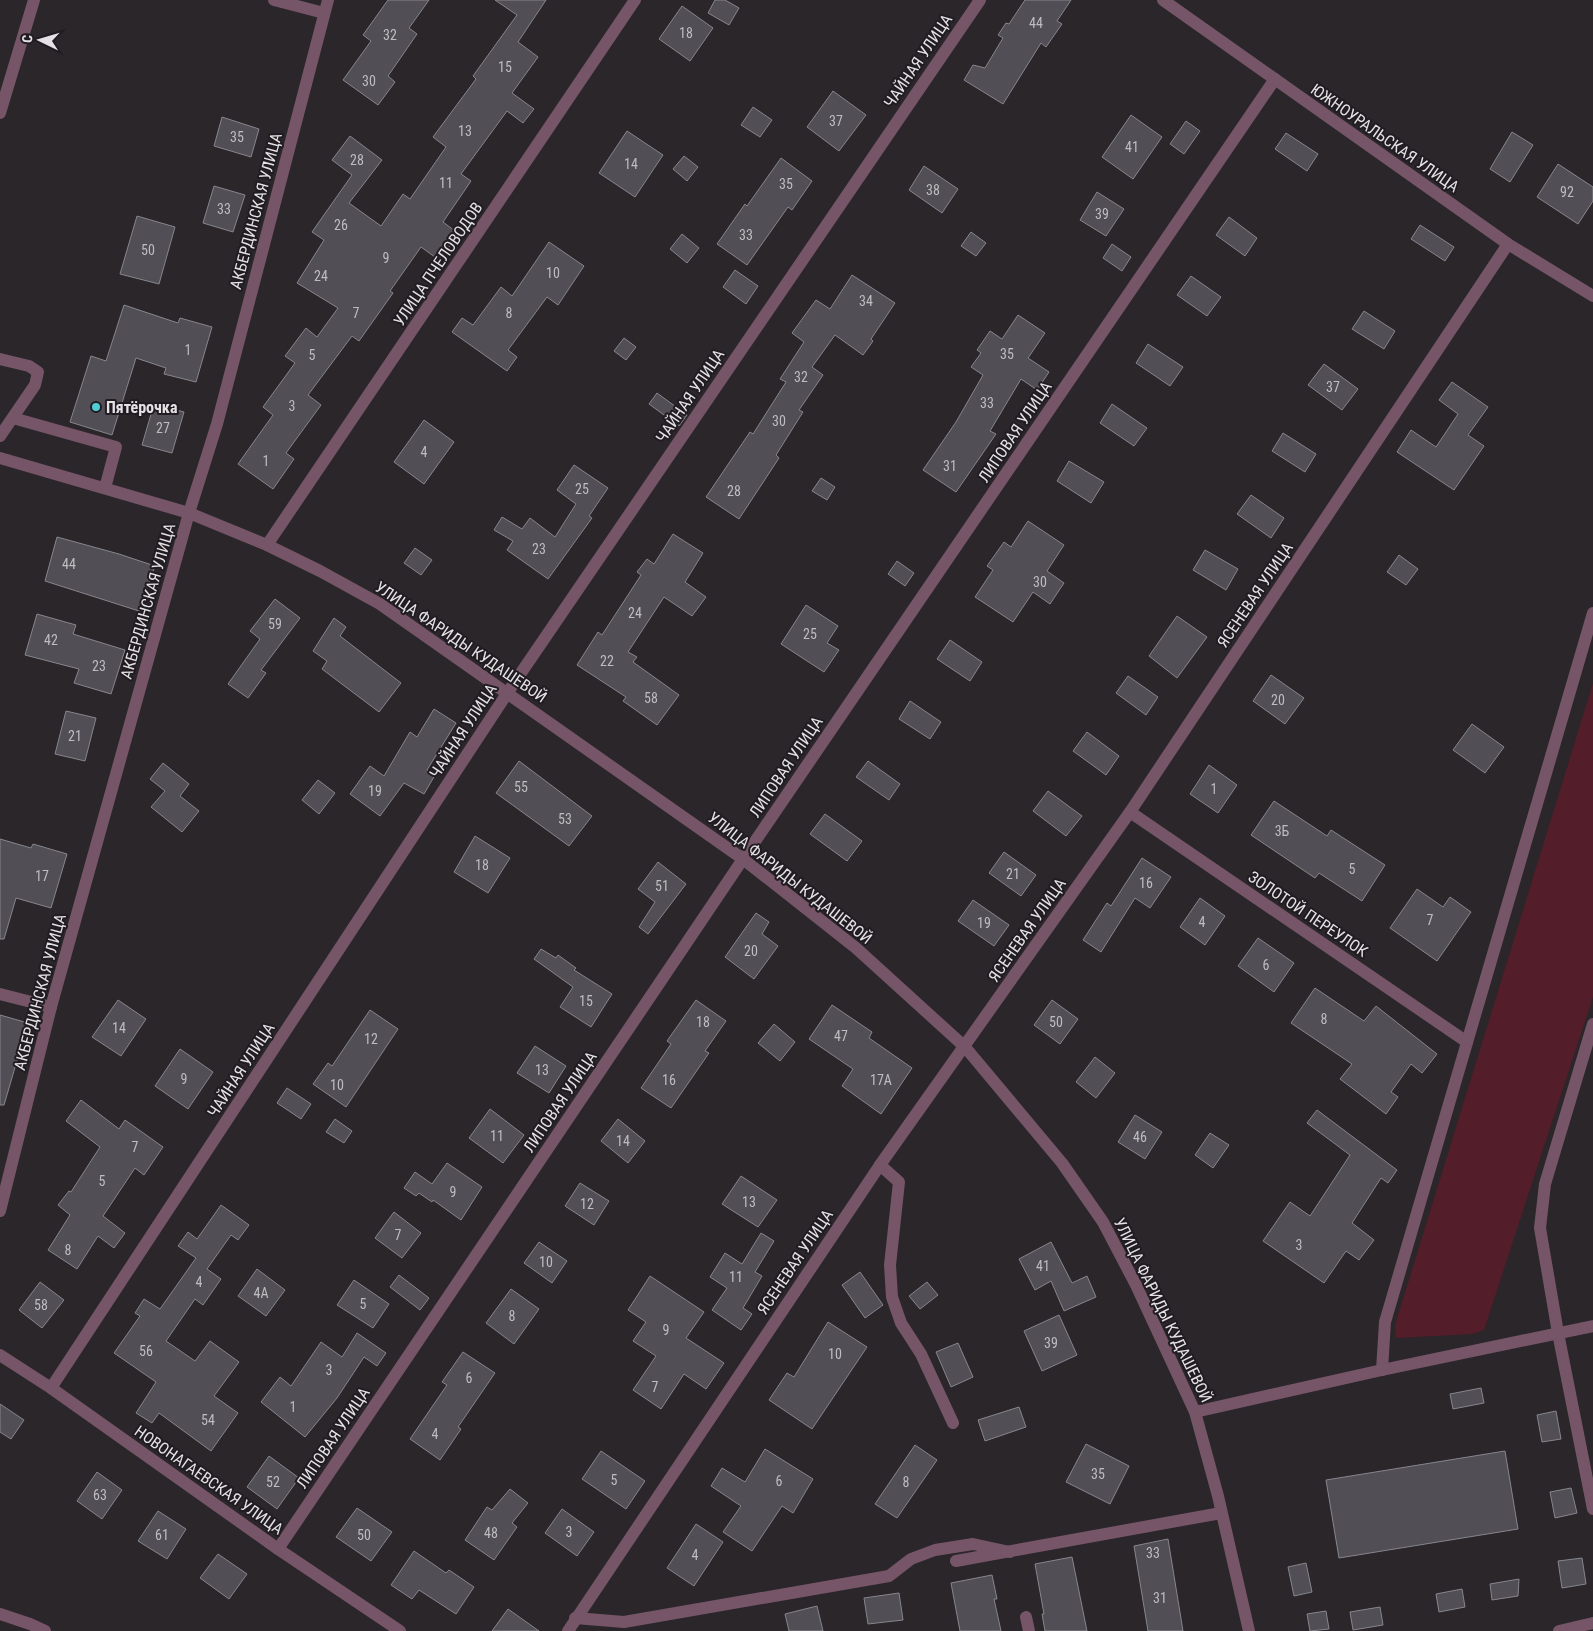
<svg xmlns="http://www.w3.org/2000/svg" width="1593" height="1631" viewBox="0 0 1593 1631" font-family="'Roboto Condensed',sans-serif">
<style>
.green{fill:#531d2a}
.building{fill:#514f55;stroke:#87868c}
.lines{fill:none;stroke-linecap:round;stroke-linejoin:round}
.minor{stroke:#755567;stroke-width:12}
.poi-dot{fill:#51ccd5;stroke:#201c21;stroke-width:2}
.labels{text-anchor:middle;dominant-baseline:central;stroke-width:4;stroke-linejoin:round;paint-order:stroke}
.number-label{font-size:14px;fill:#bfbdc1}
.street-label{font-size:16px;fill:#e4e2e5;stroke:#201c21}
.poi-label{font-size:16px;font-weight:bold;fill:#e4e2e5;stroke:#201c21;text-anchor:start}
</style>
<rect width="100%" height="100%" fill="#2a262a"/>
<path class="green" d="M1593,683V997L1484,1330L1473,1334L1396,1338L1395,1325Z"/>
<g class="building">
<path d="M388,0H429L409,28L417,34L388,76L395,82L378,105L343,80L371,41L363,35Z"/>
<path d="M495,0H546L518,42L538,57L512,93L534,109L523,123L507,111L461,174L471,181L443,222L459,234L439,260L421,247L390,291L393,293L359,341L352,336L308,395L321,405L286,453L294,459L273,489L238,464L273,415L263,407L295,363L285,356L306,328L317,337L338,308L297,283L324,240L312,232L352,175L332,160L350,136L382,160L349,203L381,226L403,194L410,199L446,147L433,137L476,79L473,76L517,15Z"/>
<path d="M715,0H725L739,8L729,25L708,13Z"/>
<path d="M1025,0H1071L1057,21L1062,24L1046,47L1041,43L1003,104L964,80L973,65L985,68L1003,38L998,35L1006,23L1009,24Z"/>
<path d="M682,6L713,28L690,61L659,39Z"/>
<path d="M833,91L866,115L839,151L807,127Z"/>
<path d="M753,107L772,120L760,137L741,125Z"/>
<path d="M1131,115L1162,137L1133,179L1102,157Z"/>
<path d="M222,117L259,129L251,157L214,146Z"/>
<path d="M1186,121L1200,131L1184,154L1170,144Z"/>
<path d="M627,131L663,155L635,197L599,173Z"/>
<path d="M1512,132L1533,145L1510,182L1490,169Z"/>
<path d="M1286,133L1318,154L1307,171L1275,149Z"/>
<path d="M684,156L698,167L687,181L673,169Z"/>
<path d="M781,158L812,181L792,210L788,207L747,265L717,244L745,204L747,206Z"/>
<path d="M1558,164L1593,187V201L1578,224L1537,197Z"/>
<path d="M924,166L958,189L942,213L909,190Z"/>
<path d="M214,186L245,195L233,232L203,223Z"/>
<path d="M1097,192L1124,209L1106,236L1080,220Z"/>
<path d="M137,216L175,227L159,284L120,274Z"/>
<path d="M1229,217L1257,238L1245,256L1216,235Z"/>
<path d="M1420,225L1454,247L1445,261L1411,239Z"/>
<path d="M971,232L986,243L976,256L961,246Z"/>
<path d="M682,234L699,248L687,263L670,249Z"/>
<path d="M549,242L584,266L558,305L547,297L508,350L517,357L507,371L452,332L462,318L473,325L501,287L512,296Z"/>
<path d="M1112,244L1131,257L1122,271L1103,258Z"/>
<path d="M735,270L758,286L746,304L723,287Z"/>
<path d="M852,275L895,303L871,339L873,341L863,355L835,335L812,367L823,375L799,410L803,412L776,455L779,458L739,519L706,497L750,432L753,434L786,382L780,379L804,342L792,333L816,300L830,309Z"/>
<path d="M1191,276L1221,297L1207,316L1177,295Z"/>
<path d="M124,305L178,323L180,318L212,327L196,382L164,374L166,368L136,358L112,435L70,422L91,356L106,361Z"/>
<path d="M1364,311L1395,331L1384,349L1352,329Z"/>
<path d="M1018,315L1045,333L1028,358L1049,372L1037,390L1021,379L990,431L996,434L956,492L923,470L956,422L983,375L971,367L981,353L977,350L990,331L1002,339Z"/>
<path d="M624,338L636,347L626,360L614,351Z"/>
<path d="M1148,344L1183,367L1170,386L1136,363Z"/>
<path d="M1324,364L1358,389L1342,410L1308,385Z"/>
<path d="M1452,382L1488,407L1468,435L1484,446L1454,490L1397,452L1411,430L1436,447L1458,414L1439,400Z"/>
<path d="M657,393L687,415L679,426L649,404Z"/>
<path d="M154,404L184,412L172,453L142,445Z"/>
<path d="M1112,404L1147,428L1134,446L1100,423Z"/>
<path d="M424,420L454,442L424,484L394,462Z"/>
<path d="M1283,433L1316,454L1305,472L1272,451Z"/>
<path d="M1069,461L1104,482L1091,503L1057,481Z"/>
<path d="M574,465L608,488L589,516L592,518L548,579L507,550L513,541L494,530L502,517L522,529L530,518L555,537L576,504L557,490Z"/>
<path d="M821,478L835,487L827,500L812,491Z"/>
<path d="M1251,495L1284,518L1271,538L1237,514Z"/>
<path d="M1028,521L1064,545L1047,571L1064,583L1050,604L1033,592L1013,622L975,597L993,570L987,566L1004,542L1011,547Z"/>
<path d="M673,534L703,553L685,582L706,597L692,616L664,597L628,652L637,657L633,662L679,695L657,725L623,701L626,697L577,665L598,632L602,635L641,575L637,572L647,559L654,564Z"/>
<path d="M57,537L119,554L155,566L139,611L45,581Z"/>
<path d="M415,548L432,560L421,575L404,563Z"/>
<path d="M1205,550L1238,569L1226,590L1193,570Z"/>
<path d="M1399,555L1418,569L1406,585L1387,572Z"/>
<path d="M897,561L914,573L905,586L888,574Z"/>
<path d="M275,599L300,618L261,670L266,673L248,698L228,684L260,639L250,631Z"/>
<path d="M806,605L838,626L827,643L839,650L824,672L781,644Z"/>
<path d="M37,614L76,625L73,634L125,650L111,694L74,683L79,669L25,655Z"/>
<path d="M1177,616L1207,637L1177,678L1149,656Z"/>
<path d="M334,618L346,627L340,636L401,683L379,712L322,669L327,661L313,651Z"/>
<path d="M950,640L982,662L970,681L937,659Z"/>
<path d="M1271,675L1304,698L1285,724L1253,701Z"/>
<path d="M1128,676L1158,697L1146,715L1116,693Z"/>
<path d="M910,701L941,722L930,739L899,719Z"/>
<path d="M434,709L456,723L427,770L435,775L424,794L404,783L380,816L350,794L370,766L384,776L410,732L417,737Z"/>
<path d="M66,711L96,718L85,761L55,754Z"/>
<path d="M1472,724L1504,747L1485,773L1453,750Z"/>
<path d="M1087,732L1119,756L1106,775L1073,751Z"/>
<path d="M519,761L592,816L569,846L496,793Z"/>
<path d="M868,761L900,784L889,800L856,777Z"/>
<path d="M163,763L189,784L180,796L199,811L182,832L151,807L165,791L150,779Z"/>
<path d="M1209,765L1237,785L1218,813L1190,794Z"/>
<path d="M318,780L335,793L319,814L302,800Z"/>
<path d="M1048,791L1082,816L1066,836L1033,811Z"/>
<path d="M1274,801L1327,836L1331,830L1385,865L1362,901L1319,873L1315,878L1251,835Z"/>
<path d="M825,814L862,841L847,861L810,834Z"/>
<path d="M475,836L510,858L488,893L454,872Z"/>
<path d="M0,839L31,848L33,844L67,854L51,908L16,898L4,939H0Z"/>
<path d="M1004,852L1036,875L1021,896L989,873Z"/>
<path d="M1142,858L1171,877L1150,908L1135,898L1101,952L1083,940L1107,903L1111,906Z"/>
<path d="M658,862L686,884L648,934L639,927L655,902L638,889Z"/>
<path d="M1417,889L1443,907L1450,897L1471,912L1437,961L1390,928Z"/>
<path d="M1200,898L1225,916L1205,945L1180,927Z"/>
<path d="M973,900L1009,925L994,946L958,921Z"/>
<path d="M756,913L769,922L762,934L778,946L754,979L725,957Z"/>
<path d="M1258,938L1294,963L1274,992L1238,966Z"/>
<path d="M541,949L556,958L558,955L576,968L574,970L612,994L591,1027L560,1007L573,987L534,959Z"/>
<path d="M1315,988L1364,1021L1376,1006L1437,1054L1422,1073L1411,1064L1391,1092L1398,1097L1386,1114L1340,1079L1352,1064L1291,1023Z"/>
<path d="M118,1000L146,1019L121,1056L92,1037Z"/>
<path d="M696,1000L726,1021L705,1051L709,1053L671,1108L641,1088L671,1044L667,1041Z"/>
<path d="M1052,1000L1078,1019L1060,1044L1034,1025Z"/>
<path d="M832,1005L872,1032L869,1038L912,1068L881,1114L842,1086L853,1069L809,1039Z"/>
<path d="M370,1010L398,1029L346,1107L313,1084L328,1063L332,1066Z"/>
<path d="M0,1015L28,1023L4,1105H0Z"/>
<path d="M774,1024L795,1042L780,1061L758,1043Z"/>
<path d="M535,1046L566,1066L549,1093L517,1073Z"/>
<path d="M180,1049L213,1072L188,1109L155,1086Z"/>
<path d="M1095,1057L1115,1073L1096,1098L1076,1082Z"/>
<path d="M287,1088L311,1104L301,1119L277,1103Z"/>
<path d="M81,1100L119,1129L125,1120L163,1147L144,1175L135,1168L103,1216L125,1233L114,1248L98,1236L77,1269L48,1250L70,1215L58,1205L69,1191L71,1192L100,1147L66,1121Z"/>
<path d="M490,1109L524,1135L503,1163L469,1138Z"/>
<path d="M1317,1110L1397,1170L1388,1183L1381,1178L1352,1223L1374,1240L1359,1260L1346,1251L1324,1283L1263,1241L1290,1202L1310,1216L1350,1155L1307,1123Z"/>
<path d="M1135,1115L1162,1132L1145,1159L1118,1142Z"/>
<path d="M335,1119L352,1131L344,1143L326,1132Z"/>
<path d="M618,1119L645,1141L628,1163L601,1141Z"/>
<path d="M1210,1133L1229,1145L1213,1168L1195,1155Z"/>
<path d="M447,1163L482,1187L461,1220L433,1200L432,1202L419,1193L416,1196L404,1188L415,1172L432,1184Z"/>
<path d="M741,1176L777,1200L758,1227L722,1204Z"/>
<path d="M580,1183L609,1201L594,1225L565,1206Z"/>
<path d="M221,1205L249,1225L238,1240L231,1235L207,1269L221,1279L203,1305L195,1299L166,1341L195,1361L210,1341L239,1362L214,1396L238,1413L211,1451L159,1413L152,1423L136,1413L156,1382L114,1353L140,1316L135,1313L144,1299L160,1309L196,1258L178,1246L188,1232L197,1239Z"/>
<path d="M394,1212L421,1233L402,1258L375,1238Z"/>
<path d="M761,1233L774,1241L755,1272L762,1276L743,1308L752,1314L741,1330L712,1310L727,1288L710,1277L725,1253L742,1264Z"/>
<path d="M539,1242L567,1261L552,1283L524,1263Z"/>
<path d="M1051,1242L1072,1283L1087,1276L1096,1297L1064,1311L1051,1281L1035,1290L1019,1259Z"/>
<path d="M257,1269L285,1290L266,1316L238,1296Z"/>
<path d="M860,1272L883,1305L865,1318L842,1285Z"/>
<path d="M399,1275L429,1298L420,1310L390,1287Z"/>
<path d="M650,1276L704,1312L686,1338L724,1363L706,1389L684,1374L661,1409L633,1390L656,1356L633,1341L646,1322L628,1310Z"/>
<path d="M354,1280L389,1304L373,1328L337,1305Z"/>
<path d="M40,1282L64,1300L42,1328L19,1310Z"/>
<path d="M927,1282L938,1295L920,1309L909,1296Z"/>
<path d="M511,1289L539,1309L514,1344L486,1323Z"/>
<path d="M1059,1315L1077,1355L1042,1371L1024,1331Z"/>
<path d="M828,1322L867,1347L812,1429L769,1400L787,1373L794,1377Z"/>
<path d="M357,1333L386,1353L377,1366L364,1357L337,1398L305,1437L261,1402L280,1377L291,1386L321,1342L342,1357Z"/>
<path d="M958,1343L973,1377L951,1387L936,1352Z"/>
<path d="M463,1352L495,1373L458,1427L461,1429L440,1460L410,1439L447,1385L442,1382Z"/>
<path d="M1481,1388L1484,1403L1453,1409L1450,1394Z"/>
<path d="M0,1404L24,1420L11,1439L0,1432Z"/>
<path d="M1019,1407L1026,1427L985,1441L978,1420Z"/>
<path d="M1556,1411L1561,1439L1542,1442L1537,1415Z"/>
<path d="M1086,1444L1129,1466L1110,1504L1066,1482Z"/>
<path d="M915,1445L937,1460L897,1518L875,1504Z"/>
<path d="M765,1449L813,1479L793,1513L782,1506L752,1551L723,1532L741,1506L711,1486L722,1468L745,1482Z"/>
<path d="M601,1451L645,1481L626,1509L582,1479Z"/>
<path d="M1505,1451L1518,1529L1339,1558L1326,1480Z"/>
<path d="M269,1456L299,1478L277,1509L247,1487Z"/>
<path d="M97,1472L122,1490L102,1519L77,1501Z"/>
<path d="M1571,1488L1577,1513L1555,1518L1550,1492Z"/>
<path d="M510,1489L528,1503L512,1523L517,1527L494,1560L465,1540L487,1507L492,1510Z"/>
<path d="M357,1508L392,1532L371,1561L336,1537Z"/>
<path d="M562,1509L594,1532L577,1556L545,1533Z"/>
<path d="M158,1511L186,1529L167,1559L138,1541Z"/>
<path d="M696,1524L723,1542L694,1586L667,1568Z"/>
<path d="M1168,1539L1183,1631H1148L1134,1546Z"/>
<path d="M414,1551L446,1573L449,1570L474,1587L456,1614L419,1590L412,1599L391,1585Z"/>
<path d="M218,1554L247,1574L229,1599L200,1578Z"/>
<path d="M1072,1557L1087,1631H1045L1042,1614H1044L1035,1564Z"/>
<path d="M1582,1558L1586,1584L1562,1588L1558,1561Z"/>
<path d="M1306,1563L1312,1592L1294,1596L1288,1567Z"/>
<path d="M992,1575L997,1599H994L1001,1631H960L951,1583Z"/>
<path d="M1519,1579L1518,1596L1492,1600L1490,1584Z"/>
<path d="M1462,1589L1465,1607L1439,1612L1436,1594Z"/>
<path d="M899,1593L903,1620L868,1624L864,1598Z"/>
<path d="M817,1606L823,1631H789L785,1614Z"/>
<path d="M1380,1607L1383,1625L1353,1630L1350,1612Z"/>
<path d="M508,1609L539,1631H492Z"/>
<path d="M1326,1611L1329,1629L1310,1631L1307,1614Z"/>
</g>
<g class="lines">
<g class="minor">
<path d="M274,0L324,13"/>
<path d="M1163,0L1508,244L1593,296"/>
<path d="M0,113L34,0"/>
<path d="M0,359L29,366L38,372L35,385L0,436"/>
<path d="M13,418L116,447L105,488"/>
<path d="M0,458L189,513L267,545L320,571L380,604L743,859L856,948L965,1047L1062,1163L1103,1222L1136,1285L1195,1412L1218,1496L1249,1631"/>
<path d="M267,545L635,0"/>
<path d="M1130,812L1467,1042"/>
<path d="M0,994L51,1007"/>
<path d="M1593,1024L1545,1184L1540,1228L1558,1333L1593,1509"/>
<path d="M880,1165L899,1182L890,1265L892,1297L901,1323L921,1354L953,1423"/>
<path d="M0,1211L51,1007L189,513L217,424L328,0"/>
<path d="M0,1355L51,1388L278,1549L400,1631"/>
<path d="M1382,1370L1385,1322L1593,613"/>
<path d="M51,1388L508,692L980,0"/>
<path d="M1195,1412L1382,1370L1593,1326"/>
<path d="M278,1549L743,859L1275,79"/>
<path d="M956,1561L1221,1513"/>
<path d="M0,1614L30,1624L45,1631"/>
<path d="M1026,1617L1029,1631"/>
<path d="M575,1618L624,1622L889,1576L911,1559L935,1550L973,1544L1010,1552"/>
<path d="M568,1631L880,1165L1130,812L1508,244"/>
<path d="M1559,1631L1593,1623"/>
</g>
</g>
<circle class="poi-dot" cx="96" cy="407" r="5"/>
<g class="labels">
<g class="number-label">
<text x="1036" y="23">44</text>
<text x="686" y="33">18</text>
<text x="390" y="35">32</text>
<text x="505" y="67">15</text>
<text x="369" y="81">30</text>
<text x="836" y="121">37</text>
<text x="465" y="131">13</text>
<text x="237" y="137">35</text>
<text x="1132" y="147">41</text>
<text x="357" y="160">28</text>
<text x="631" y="164">14</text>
<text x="446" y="183">11</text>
<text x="786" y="184">35</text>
<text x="933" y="190">38</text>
<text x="1567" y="192">92</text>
<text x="224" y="209">33</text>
<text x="1102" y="214">39</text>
<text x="341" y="225">26</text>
<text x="746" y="235">33</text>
<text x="148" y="250">50</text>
<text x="386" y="258">9</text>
<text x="553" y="273">10</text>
<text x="321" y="276">24</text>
<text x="866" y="301">34</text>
<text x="356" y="313">7</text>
<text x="509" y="313">8</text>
<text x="188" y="350">1</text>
<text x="1007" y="354">35</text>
<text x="312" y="355">5</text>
<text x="801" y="377">32</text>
<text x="1333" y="387">37</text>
<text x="987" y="403">33</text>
<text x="292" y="406">3</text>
<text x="779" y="421">30</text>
<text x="163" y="428">27</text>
<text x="424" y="452">4</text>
<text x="266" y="461">1</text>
<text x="950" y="466">31</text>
<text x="582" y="489">25</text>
<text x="734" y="491">28</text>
<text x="539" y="549">23</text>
<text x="69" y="564">44</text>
<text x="1040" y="582">30</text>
<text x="635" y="613">24</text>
<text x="275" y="624">59</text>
<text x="810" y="634">25</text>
<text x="51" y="640">42</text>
<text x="607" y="661">22</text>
<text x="99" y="666">23</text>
<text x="651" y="698">58</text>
<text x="1278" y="700">20</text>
<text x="75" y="736">21</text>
<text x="521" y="787">55</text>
<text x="1214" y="789">1</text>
<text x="375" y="791">19</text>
<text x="565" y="819">53</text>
<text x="1282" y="831">3Б</text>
<text x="482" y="865">18</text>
<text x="1352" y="869">5</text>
<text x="1013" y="874">21</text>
<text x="42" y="876">17</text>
<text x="1146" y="883">16</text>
<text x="662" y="886">51</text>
<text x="1430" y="920">7</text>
<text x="1202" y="922">4</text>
<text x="984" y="923">19</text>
<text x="751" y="951">20</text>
<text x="1266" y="965">6</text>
<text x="586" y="1001">15</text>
<text x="1324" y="1019">8</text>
<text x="703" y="1022">18</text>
<text x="1056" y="1022">50</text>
<text x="119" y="1028">14</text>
<text x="841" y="1036">47</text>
<text x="371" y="1039">12</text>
<text x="542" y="1070">13</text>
<text x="184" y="1079">9</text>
<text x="669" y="1080">16</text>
<text x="881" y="1080">17А</text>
<text x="337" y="1085">10</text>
<text x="497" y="1136">11</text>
<text x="1140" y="1137">46</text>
<text x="623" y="1141">14</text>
<text x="135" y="1147">7</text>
<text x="102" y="1181">5</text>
<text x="453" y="1192">9</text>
<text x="749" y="1202">13</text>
<text x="587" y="1204">12</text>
<text x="398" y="1235">7</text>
<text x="1299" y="1245">3</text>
<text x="68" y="1250">8</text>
<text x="546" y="1262">10</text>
<text x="1043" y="1266">41</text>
<text x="736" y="1277">11</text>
<text x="199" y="1282">4</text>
<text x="261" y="1293">4А</text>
<text x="363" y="1304">5</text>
<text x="41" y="1305">58</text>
<text x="512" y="1316">8</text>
<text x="666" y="1330">9</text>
<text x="1051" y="1343">39</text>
<text x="146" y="1351">56</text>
<text x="835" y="1354">10</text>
<text x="329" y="1370">3</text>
<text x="469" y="1378">6</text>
<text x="655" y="1387">7</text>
<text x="293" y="1407">1</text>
<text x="208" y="1420">54</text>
<text x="435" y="1434">4</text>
<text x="1098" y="1474">35</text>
<text x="614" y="1480">5</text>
<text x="779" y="1481">6</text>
<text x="273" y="1482">52</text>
<text x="906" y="1482">8</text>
<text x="100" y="1495">63</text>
<text x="569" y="1532">3</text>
<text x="491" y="1533">48</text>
<text x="162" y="1535">61</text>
<text x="364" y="1535">50</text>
<text x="1153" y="1553">33</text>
<text x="695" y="1555">4</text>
<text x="1160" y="1598">31</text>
</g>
<g class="street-label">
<text transform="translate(918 61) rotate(-56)">ЧАЙНАЯ УЛИЦА</text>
<text transform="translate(1385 138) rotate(35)">ЮЖНОУРАЛЬСКАЯ УЛИЦА</text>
<text transform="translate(256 211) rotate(-75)">АКБЕРДИНСКАЯ УЛИЦА</text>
<text transform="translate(438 264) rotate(-56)">УЛИЦА ПЧЕЛОВОДОВ</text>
<text transform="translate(690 396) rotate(-56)">ЧАЙНАЯ УЛИЦА</text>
<text transform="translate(1015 432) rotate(-56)">ЛИПОВАЯ УЛИЦА</text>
<text transform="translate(1255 595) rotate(-56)">ЯСЕНЕВАЯ УЛИЦА</text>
<text transform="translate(148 601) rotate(-74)">АКБЕРДИНСКАЯ УЛИЦА</text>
<text transform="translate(461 642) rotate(34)">УЛИЦА ФАРИДЫ КУДАШЕВОЙ</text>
<text transform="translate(463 731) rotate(-57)">ЧАЙНАЯ УЛИЦА</text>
<text transform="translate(786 767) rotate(-56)">ЛИПОВАЯ УЛИЦА</text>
<text transform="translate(790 878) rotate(38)">УЛИЦА ФАРИДЫ КУДАШЕВОЙ</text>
<text transform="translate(1308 914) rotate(34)">ЗОЛОТОЙ ПЕРЕУЛОК</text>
<text transform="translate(1027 930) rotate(-55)">ЯСЕНЕВАЯ УЛИЦА</text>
<text transform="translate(40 992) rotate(-75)">АКБЕРДИНСКАЯ УЛИЦА</text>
<text transform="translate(241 1070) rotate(-57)">ЧАЙНАЯ УЛИЦА</text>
<text transform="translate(560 1102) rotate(-56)">ЛИПОВАЯ УЛИЦА</text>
<text transform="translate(795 1262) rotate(-56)">ЯСЕНЕВАЯ УЛИЦА</text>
<text transform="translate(1163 1310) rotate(64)">УЛИЦА ФАРИДЫ КУДАШЕВОЙ</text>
<text transform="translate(333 1438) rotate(-56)">ЛИПОВАЯ УЛИЦА</text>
<text transform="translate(209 1480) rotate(35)">НОВОНАГАЕВСКАЯ УЛИЦА</text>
</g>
<g class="poi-label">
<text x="106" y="407">Пятёрочка</text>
</g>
</g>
<g transform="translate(40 40) rotate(275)" stroke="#201c21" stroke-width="4" paint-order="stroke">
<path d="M0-4L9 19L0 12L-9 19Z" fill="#e4e2e5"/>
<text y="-8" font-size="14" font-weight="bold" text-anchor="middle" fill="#e4e2e5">С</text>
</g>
</svg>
